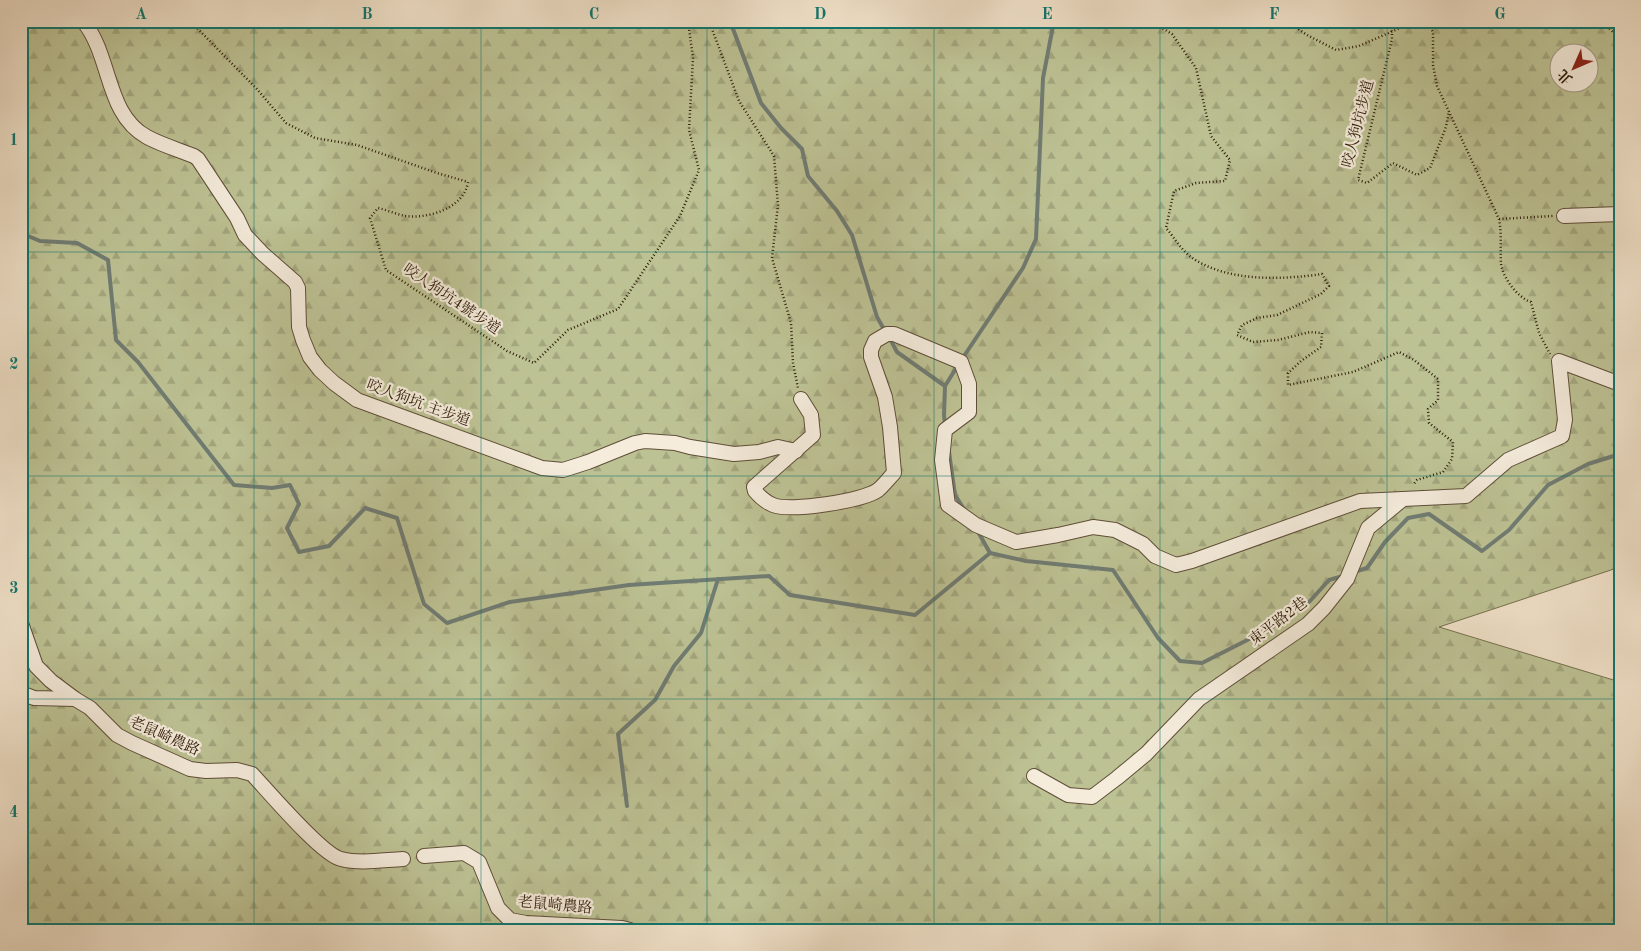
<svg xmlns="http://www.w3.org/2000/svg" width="1641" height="951" viewBox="0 0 1641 951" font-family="'Old Standard TT','Noto Serif TC',serif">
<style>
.forest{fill:url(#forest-firs);stroke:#76704e;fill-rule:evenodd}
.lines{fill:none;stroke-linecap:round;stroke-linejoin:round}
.stream{stroke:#707c73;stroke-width:4}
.minor-casing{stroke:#5f4e38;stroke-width:16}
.path{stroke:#2f1d08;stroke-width:2.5;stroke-dasharray:1 2.5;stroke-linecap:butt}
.minor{stroke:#f5ecdc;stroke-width:14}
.grid{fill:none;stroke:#0f766e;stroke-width:1;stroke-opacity:0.55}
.labels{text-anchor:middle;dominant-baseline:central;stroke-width:4.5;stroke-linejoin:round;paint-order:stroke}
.street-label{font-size:15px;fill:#2f1d08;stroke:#f5ecdc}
.neatline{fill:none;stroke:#0f766e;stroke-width:2}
.grid-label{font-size:16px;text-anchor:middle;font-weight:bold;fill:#0f766e}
</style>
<defs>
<pattern id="forest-firs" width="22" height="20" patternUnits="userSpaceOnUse" patternTransform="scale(1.25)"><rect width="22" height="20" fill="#bdc294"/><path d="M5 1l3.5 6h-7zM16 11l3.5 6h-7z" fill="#a3a67e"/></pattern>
</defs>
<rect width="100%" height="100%" fill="#f0e1c9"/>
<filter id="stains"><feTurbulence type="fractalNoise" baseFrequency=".004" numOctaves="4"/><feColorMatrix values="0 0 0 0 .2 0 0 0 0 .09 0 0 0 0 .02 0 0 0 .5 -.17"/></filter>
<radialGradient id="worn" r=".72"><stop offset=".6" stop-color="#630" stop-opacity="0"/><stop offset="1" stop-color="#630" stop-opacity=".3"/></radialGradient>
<path class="forest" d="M21,21H1620V567L1439,627L1620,682V930H21ZM1558,52H1588V82H1558Z"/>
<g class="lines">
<g class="stream">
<path d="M730,21L761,103L781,128L802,149L808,176L837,211L852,235L877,317L885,331"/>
<path d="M21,233L40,241L77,243L108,260L116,340L138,362L234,485L272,488L290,485L299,504L287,528L299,552L329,546L365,508L397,518L424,604L447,623L510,602L629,585L769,576L790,595L915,615L990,553L1026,561L1113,570L1158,638L1180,661L1202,663L1269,629L1310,601L1329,580L1343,576"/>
<path d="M889,337L897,352L945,386L944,415L945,425"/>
<path d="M962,359L1023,268L1036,239L1043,78L1054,21"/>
<path d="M945,386L958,365"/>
<path d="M949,452L955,495L964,509"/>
<path d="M977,530L990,553"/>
<path d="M1354,572L1367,568L1385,542L1408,518L1429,514L1482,551L1509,530L1548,485L1588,464L1620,454"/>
<path d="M627,806L618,734L655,700L674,666L701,633L718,579"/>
</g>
<defs>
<g id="minor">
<path d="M83,21C112,56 105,114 147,137C162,145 179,150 194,156L198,159L237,218L245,235L263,254L295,282L298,288L299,327L303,340L310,357L320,370L334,383L357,400L542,468L563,470L588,462L635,443L645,441L675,443L690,447L734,454L759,452L778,447L796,451"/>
<path d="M1564,216L1620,214"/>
<path d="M801,399L811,415L813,435L754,487L755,491C760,497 766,502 773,505C790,512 863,501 878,490C884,485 889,478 894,473L890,427L885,397L871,357V350L875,341L887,334H894L961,362L969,384V412L945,430L942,460L948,505L976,525L1016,542L1058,535L1093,527L1115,530L1143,544L1155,556L1176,565L1192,561L1360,501L1403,499"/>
<path d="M21,623L36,666L51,681L75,699L90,708L117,735L132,743L190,769L206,771L237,770L252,774C268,791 322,855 341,859C360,864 383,860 403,859"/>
<path d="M21,693L34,698L75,699"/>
<path d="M1034,776L1068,795L1092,797L1117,778L1146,754L1199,699L1308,624L1324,608L1347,579L1368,528L1403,499L1466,496L1508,460L1562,436L1565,420L1559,361L1620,384"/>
<path d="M424,856L464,853L479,862L498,908L510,920L526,923L622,928L630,930"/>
</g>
</defs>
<use href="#minor" class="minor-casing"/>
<g class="path">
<path d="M190,21L256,88L286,123L315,138L357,145L437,173L468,182C464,208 429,219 405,216C396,214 387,210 378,208L370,218L386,270L507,351L534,363L568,330L618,309L680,216L699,170L689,130L693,58L688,21"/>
<path d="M709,21L739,101L774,156L778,205L772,258L791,323L793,363L798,388"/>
<path d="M1151,21L1172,34L1196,68L1211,136L1230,160L1225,181L1196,183L1174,191L1166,228C1174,237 1181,250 1191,257C1226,282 1281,280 1322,274L1329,286L1321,294L1277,315L1257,318L1242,325L1237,335L1253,342L1278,340L1310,332L1322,333L1321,347L1301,361L1288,373V385L1353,372L1399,352L1414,360L1438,379V400L1428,409L1429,423L1453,442L1452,459L1443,472L1417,480L1413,485"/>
<path d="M1287,21L1307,35L1336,50L1359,46L1400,28L1408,21"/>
<path d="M1387,21L1392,32V39L1358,180L1367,183L1393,163L1417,175L1430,168L1446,127L1449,111"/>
<path d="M1427,21L1433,32V65L1437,86L1499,219C1502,234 1500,248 1501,263C1502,277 1518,298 1531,302L1539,333L1550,354"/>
<path d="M1602,21L1613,32L1620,35"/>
<path d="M1499,219L1553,216"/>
</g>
<use href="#minor" class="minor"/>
</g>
<path class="grid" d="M254,21V930M481,21V930M707,21V930M934,21V930M1160,21V930M1387,21V930M21,252H1620M21,476H1620M21,699H1620"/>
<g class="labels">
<g class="street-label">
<text transform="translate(1359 124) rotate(-76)">咬人狗坑步道</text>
<text transform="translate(451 300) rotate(34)">咬人狗坑4號步道</text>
<text transform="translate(418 404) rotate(20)">咬人狗坑 主步道</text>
<text transform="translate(1279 622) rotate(-37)">東平路2巷</text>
<text transform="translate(164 737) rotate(24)">老鼠崎農路</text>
<text transform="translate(555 906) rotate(5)">老鼠崎農路</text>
</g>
</g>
<rect width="1641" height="951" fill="none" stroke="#f0e1c9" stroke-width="55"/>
<g transform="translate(1574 68) rotate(225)"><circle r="24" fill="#f5ecdc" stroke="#a69987"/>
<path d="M0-4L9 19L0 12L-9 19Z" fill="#8f2418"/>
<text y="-8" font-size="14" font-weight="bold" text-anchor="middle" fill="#2f1d08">北</text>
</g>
<rect x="28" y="28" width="1586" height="896" class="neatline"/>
<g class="grid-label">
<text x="141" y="19">A</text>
<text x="367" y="19">B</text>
<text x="594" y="19">C</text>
<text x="820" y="19">D</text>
<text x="1047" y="19">E</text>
<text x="1274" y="19">F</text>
<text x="1500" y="19">G</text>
<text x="14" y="145">1</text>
<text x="14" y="369">2</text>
<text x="14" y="593">3</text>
<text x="14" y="817">4</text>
</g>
<rect width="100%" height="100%" filter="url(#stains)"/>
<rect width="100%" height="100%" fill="url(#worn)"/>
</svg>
